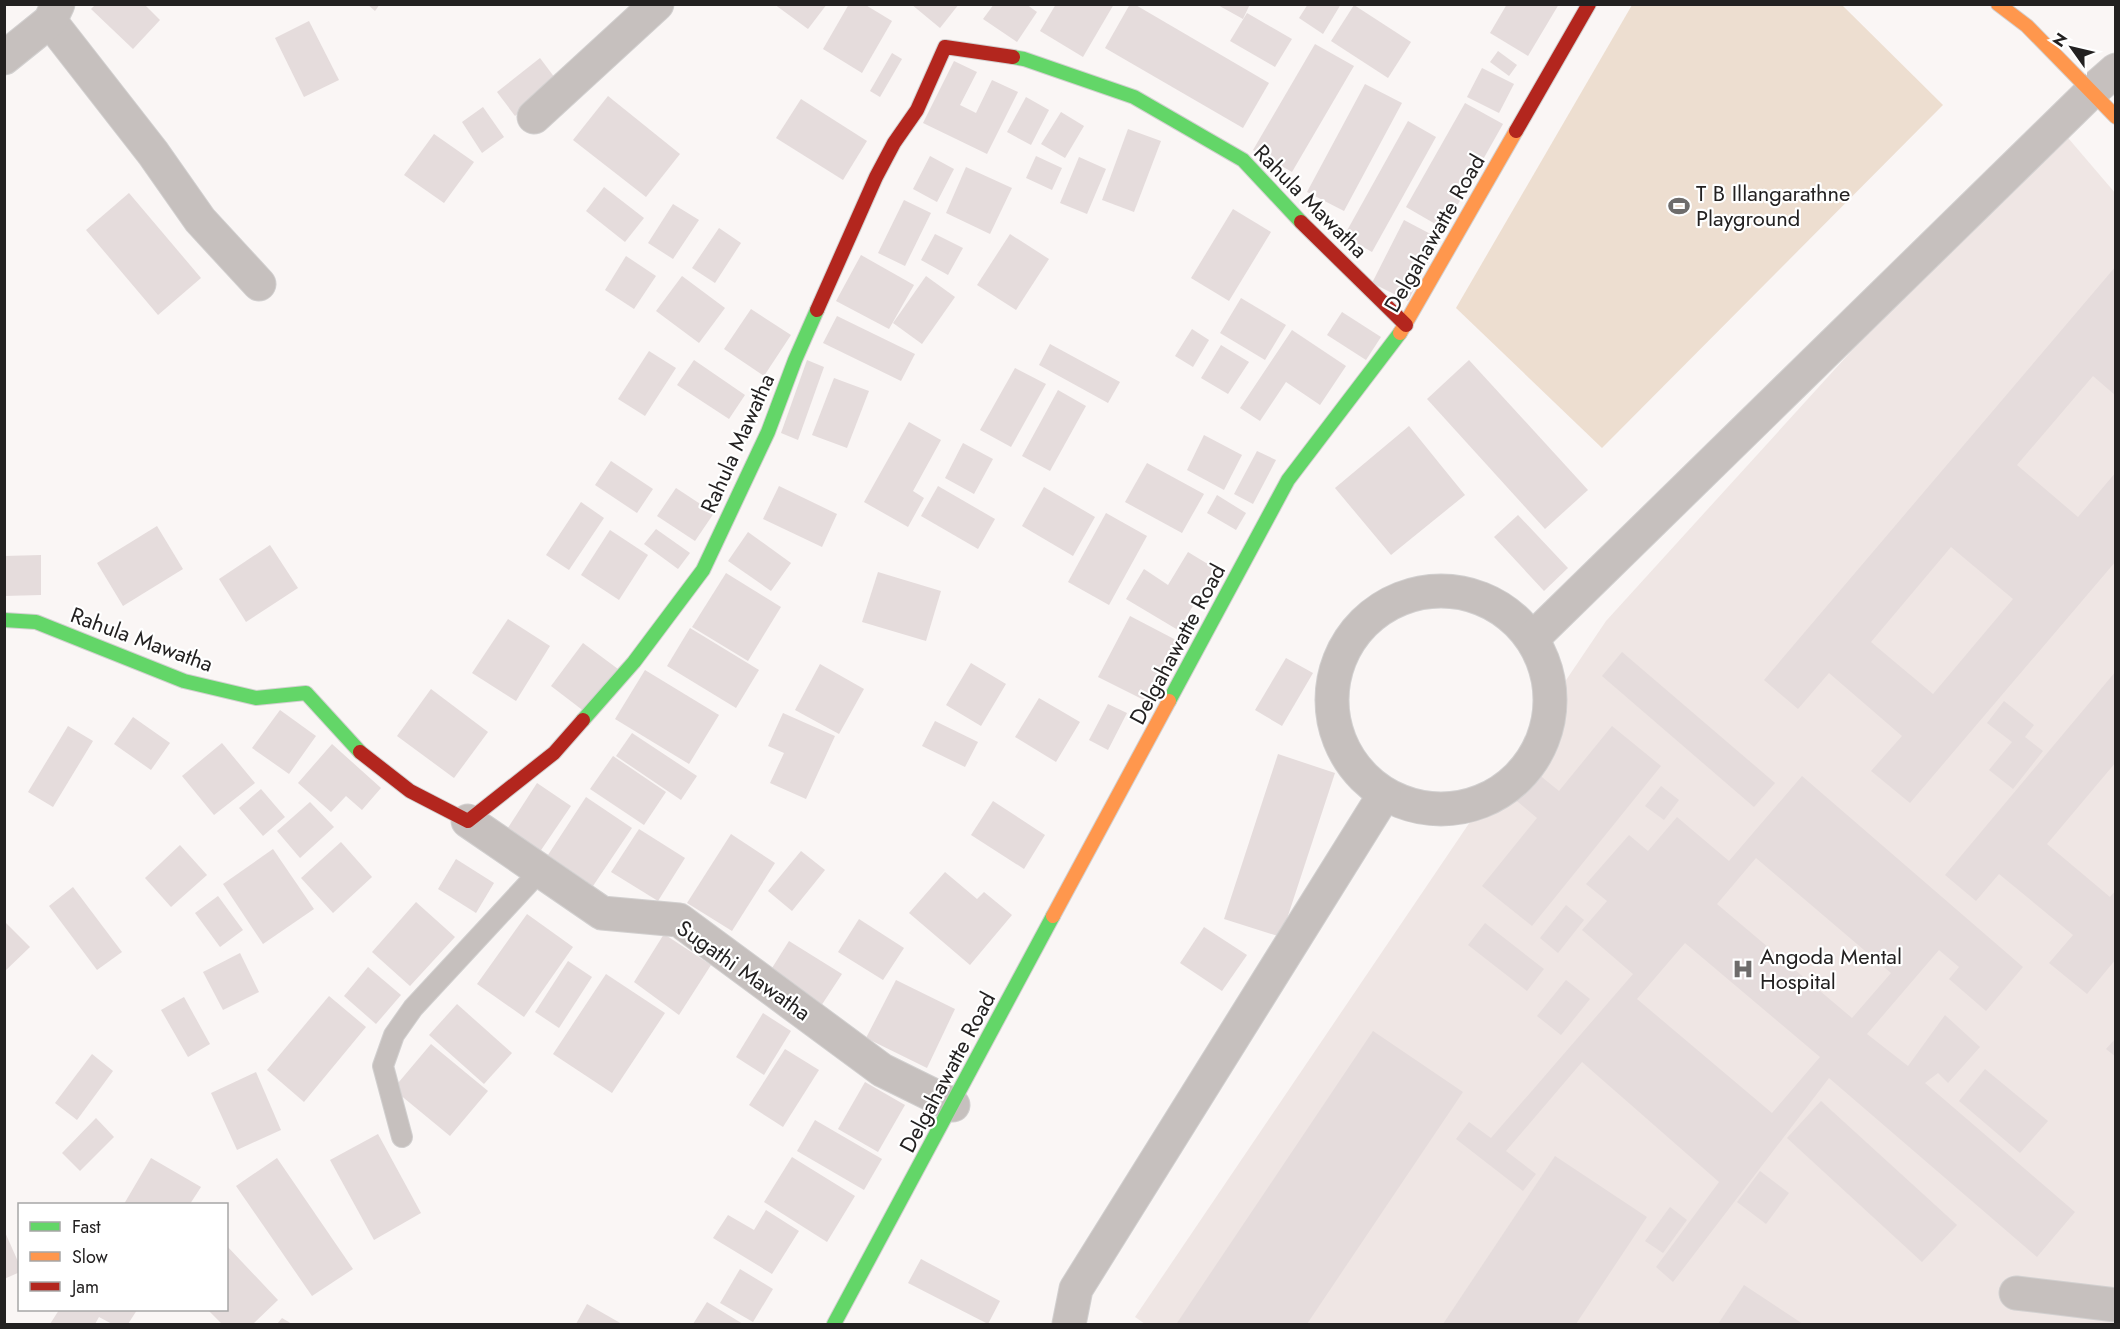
<svg xmlns="http://www.w3.org/2000/svg" width="2120" height="1329" viewBox="0 0 2120 1329" font-family="Jost,sans-serif">
<style>
.built{fill:#efe6e4}
.green{fill:#edded0}
.building{fill:#e5dcdc;fill-rule:evenodd}
.lines{fill:none;stroke-linecap:round;stroke-linejoin:round}
.lane-casing{stroke:#d2d0d0;stroke-width:22}
.street-casing{stroke:#d2d0d0;stroke-width:35}
.fast-casing{stroke:#d2d0d0;stroke-width:16}
.slow-casing{stroke:#d2d0d0;stroke-width:16}
.jam-casing{stroke:#d2d0d0;stroke-width:16}
.lane{stroke:#c6c0be;stroke-width:20}
.street{stroke:#c6c0be;stroke-width:33}
.fast{stroke:#63d668;stroke-width:14}
.slow{stroke:#ff974d;stroke-width:14}
.jam{stroke:#b3261e;stroke-width:14}
.labels{text-anchor:middle;dominant-baseline:central;stroke-width:4.5;stroke-linejoin:round;paint-order:stroke}
.poi-label{font-size:22px;fill:#232121;stroke:#fff;text-anchor:start}
.street-label{font-size:22px;fill:#232121;stroke:#fff}
</style>
<rect width="100%" height="100%" fill="#faf6f5"/>
<path class="built" d="M2057,125L2116,194L2115,1324H1145L1135,1317L1606,621Z"/>
<path class="green" d="M1632,5H1842L1943,105L1602,448L1456,308Z"/>
<g class="building">
<path d="M96,4H144L160,20L133,49L91,9Z"/>
<path d="M367,4H380L375,11Z"/>
<path d="M774,4H827L808,29Z"/>
<path d="M849,4H864L892,21L862,73L823,49Z"/>
<path d="M911,4H959L940,28Z"/>
<path d="M994,4H1026L1037,12L1017,42L983,19Z"/>
<path d="M1056,4H1114L1083,57L1040,31Z"/>
<path d="M1130,4H1134L1269,83L1243,128L1105,48Z"/>
<path d="M1216,4H1250L1243,19Z"/>
<path d="M1308,4H1341L1323,34L1299,18Z"/>
<path d="M1507,4H1559L1528,56L1490,33Z"/>
<path d="M1354,5L1411,42L1388,78L1331,41Z"/>
<path d="M1247,13L1292,39L1275,67L1230,41Z"/>
<path d="M309,21L339,80L304,97L275,38Z"/>
<path d="M1315,44L1354,66L1292,172L1253,150Z"/>
<path d="M1498,51L1517,65L1509,76L1490,62Z"/>
<path d="M892,53L902,59L880,97L870,91Z"/>
<path d="M540,58L558,82L515,116L497,92Z"/>
<path d="M954,61L977,72L960,105L976,113L992,80L1018,92L987,154L923,123Z"/>
<path d="M1482,68L1514,84L1499,113L1467,97Z"/>
<path d="M1365,84L1402,103L1344,211L1307,192Z"/>
<path d="M608,96L680,154L646,197L573,140Z"/>
<path d="M1026,97L1049,110L1031,145L1007,132Z"/>
<path d="M801,99L867,141L843,180L776,138Z"/>
<path d="M1465,103L1503,124L1444,229L1406,207Z"/>
<path d="M483,107L504,137L482,153L462,122Z"/>
<path d="M1061,112L1084,126L1065,158L1041,144Z"/>
<path d="M1408,121L1436,137L1372,252L1344,236Z"/>
<path d="M1128,129L1161,141L1134,212L1102,200Z"/>
<path d="M434,134L474,162L444,203L404,175Z"/>
<path d="M930,156L954,169L937,202L913,189Z"/>
<path d="M1036,156L1062,168L1052,190L1026,178Z"/>
<path d="M1079,157L1106,169L1087,214L1060,203Z"/>
<path d="M966,167L1012,188L990,234L946,213Z"/>
<path d="M604,187L644,218L625,242L586,211Z"/>
<path d="M129,193L201,278L158,315L86,230Z"/>
<path d="M904,200L931,213L905,266L878,253Z"/>
<path d="M673,204L699,220L673,259L648,243Z"/>
<path d="M1233,209L1271,232L1229,301L1191,278Z"/>
<path d="M1404,220L1440,239L1408,301L1372,283Z"/>
<path d="M719,228L741,243L715,283L692,268Z"/>
<path d="M935,234L963,248L948,275L921,260Z"/>
<path d="M1010,234L1049,259L1016,310L977,285Z"/>
<path d="M861,255L914,285L889,329L836,301Z"/>
<path d="M626,256L656,276L634,309L605,290Z"/>
<path d="M2116,266V396L2093,376L2017,465L2078,517L2116,472V561L1910,803L1871,771L1902,736L1829,673L1798,709L1764,680ZM1951,547L2013,599L1933,694L1871,642Z"/>
<path d="M682,276L725,308L699,343L656,311Z"/>
<path d="M926,276L955,297L922,344L893,323Z"/>
<path d="M1241,298L1286,325L1265,360L1220,333Z"/>
<path d="M751,309L791,335L764,376L724,349Z"/>
<path d="M1342,312L1381,337L1366,360L1327,335Z"/>
<path d="M837,316L915,354L901,381L823,343Z"/>
<path d="M1192,329L1209,340L1193,367L1175,356Z"/>
<path d="M1292,330L1346,366L1320,405L1286,382L1260,421L1240,408Z"/>
<path d="M1050,344L1120,382L1108,403L1039,365Z"/>
<path d="M1221,345L1249,362L1228,394L1201,378Z"/>
<path d="M649,351L676,368L645,416L618,399Z"/>
<path d="M694,360L745,395L729,419L677,385Z"/>
<path d="M807,360L824,367L798,440L781,433Z"/>
<path d="M1469,360L1588,490L1545,529L1427,399Z"/>
<path d="M1015,368L1046,384L1011,447L980,430Z"/>
<path d="M834,378L869,391L847,448L812,435Z"/>
<path d="M1058,390L1086,406L1050,471L1022,456Z"/>
<path d="M909,422L941,440L913,491L924,498L908,527L864,502Z"/>
<path d="M1409,426L1465,495L1391,555L1335,488Z"/>
<path d="M1204,435L1242,455L1224,490L1187,470Z"/>
<path d="M963,443L993,459L974,494L945,478Z"/>
<path d="M1257,451L1276,460L1253,504L1234,494Z"/>
<path d="M611,461L653,489L637,513L595,485Z"/>
<path d="M1147,463L1204,494L1182,533L1125,502Z"/>
<path d="M779,486L837,514L822,547L763,519Z"/>
<path d="M938,486L995,519L978,549L921,516Z"/>
<path d="M1044,487L1095,517L1073,556L1022,526Z"/>
<path d="M676,488L714,513L695,541L657,516Z"/>
<path d="M1217,495L1246,513L1236,530L1207,513Z"/>
<path d="M581,502L604,518L569,570L546,555Z"/>
<path d="M1106,513L1147,536L1109,605L1068,582Z"/>
<path d="M1518,515L1568,568L1544,591L1494,537Z"/>
<path d="M157,526L183,569L123,606L97,563Z"/>
<path d="M656,529L690,553L678,569L644,544Z"/>
<path d="M610,530L648,555L619,600L581,575Z"/>
<path d="M748,532L791,563L771,591L728,561Z"/>
<path d="M270,545L298,588L246,622L219,579Z"/>
<path d="M1188,552L1216,569L1178,630L1126,599L1144,569L1168,585Z"/>
<path d="M41,555V595L4,596V556Z"/>
<path d="M878,572L941,591L926,641L862,622Z"/>
<path d="M726,573L781,607L748,661L692,627Z"/>
<path d="M1130,616L1176,640L1144,700L1098,677Z"/>
<path d="M508,619L550,646L516,701L472,673Z"/>
<path d="M690,628L759,670L736,708L667,666Z"/>
<path d="M583,643L618,669L585,712L551,686Z"/>
<path d="M1622,652L1775,783L1754,807L1602,676Z"/>
<path d="M1286,658L1313,673L1282,726L1255,710Z"/>
<path d="M971,663L1006,684L981,726L946,705Z"/>
<path d="M820,664L864,689L839,734L795,710Z"/>
<path d="M645,670L719,715L689,764L615,719Z"/>
<path d="M2116,671V762L2047,844L2110,897L2116,890V959L2087,994L2049,963L2073,935L1999,874L1976,901L1945,875Z"/>
<path d="M431,689L488,732L454,778L397,736Z"/>
<path d="M1039,698L1080,722L1056,762L1015,737Z"/>
<path d="M2004,701L2034,725L2025,737L2043,751L2013,789L1989,770L2012,742L1987,723Z"/>
<path d="M1108,704L1127,713L1108,750L1089,740Z"/>
<path d="M280,710L316,736L289,774L252,748Z"/>
<path d="M783,713L835,736L806,799L770,783L784,753L768,746Z"/>
<path d="M133,717L170,743L151,770L114,744Z"/>
<path d="M935,721L978,742L965,767L922,746Z"/>
<path d="M68,726L93,741L53,807L28,792Z"/>
<path d="M1612,726L1661,766L1532,926L1482,886L1537,818L1511,796L1532,769L1559,791Z"/>
<path d="M632,733L697,776L681,800L616,756Z"/>
<path d="M222,743L255,783L214,815L182,776Z"/>
<path d="M332,744L381,788L362,810L346,796L331,812L298,783Z"/>
<path d="M1278,754L1335,773L1281,937L1224,919Z"/>
<path d="M613,756L666,792L644,825L590,789Z"/>
<path d="M1802,776L2023,967L1986,1011L1949,979L1959,967L1939,950L1867,1034L1908,1066L1945,1015L1980,1047L1948,1083L1938,1073L1925,1083L2075,1212L2037,1257L1829,1078L1673,1282L1656,1267L1719,1182L1582,1062L1506,1151L1536,1174L1523,1191L1456,1139L1469,1122L1491,1138L1633,974L1582,930L1607,901L1586,884L1629,835L1648,851L1677,817L1729,861ZM1756,858L1891,973L1852,1018L1717,904ZM1685,943L1820,1057L1772,1113L1637,999Z"/>
<path d="M537,783L571,806L535,859L502,837Z"/>
<path d="M1661,786L1679,800L1664,820L1645,806Z"/>
<path d="M261,789L285,817L263,836L239,808Z"/>
<path d="M586,797L632,828L593,886L548,855Z"/>
<path d="M993,801L1045,835L1024,869L971,835Z"/>
<path d="M310,802L334,827L300,858L277,831Z"/>
<path d="M639,829L685,858L658,901L611,872Z"/>
<path d="M731,834L775,863L732,931L687,903Z"/>
<path d="M341,842L372,877L333,913L301,878Z"/>
<path d="M180,845L207,875L171,907L145,878Z"/>
<path d="M273,849L314,909L263,944L223,884Z"/>
<path d="M801,851L825,870L792,911L768,891Z"/>
<path d="M456,859L494,883L476,913L438,889Z"/>
<path d="M945,872L977,899L984,892L1012,915L970,965L909,913Z"/>
<path d="M73,887L122,952L97,970L49,906Z"/>
<path d="M218,896L243,930L220,947L195,913Z"/>
<path d="M416,902L455,937L410,986L372,952Z"/>
<path d="M1566,905L1584,920L1558,953L1540,938Z"/>
<path d="M527,914L573,947L524,1017L477,984Z"/>
<path d="M859,919L904,948L883,980L838,952Z"/>
<path d="M4,921L30,947L4,972Z"/>
<path d="M1485,923L1544,969L1527,991L1468,945Z"/>
<path d="M1204,927L1247,955L1222,991L1180,963Z"/>
<path d="M664,934L711,965L679,1015L634,982Z"/>
<path d="M789,941L842,974L819,1009L767,976Z"/>
<path d="M240,953L259,992L223,1010L203,972Z"/>
<path d="M568,961L592,977L559,1028L535,1012Z"/>
<path d="M368,967L401,995L376,1024L344,996Z"/>
<path d="M606,974L665,1013L612,1093L553,1054Z"/>
<path d="M896,980L955,1009L927,1068L866,1038Z"/>
<path d="M1566,980L1590,999L1561,1035L1537,1016Z"/>
<path d="M329,996L366,1027L304,1102L267,1070Z"/>
<path d="M184,997L210,1044L188,1057L161,1010Z"/>
<path d="M457,1004L512,1053L484,1084L429,1035Z"/>
<path d="M763,1013L791,1031L764,1075L736,1057Z"/>
<path d="M1373,1031L1463,1092L1307,1324L1177,1323Z"/>
<path d="M2116,1038V1057L2106,1049Z"/>
<path d="M431,1044L488,1091L450,1136L393,1089Z"/>
<path d="M785,1049L819,1070L783,1127L749,1105Z"/>
<path d="M92,1054L113,1071L77,1120L55,1103Z"/>
<path d="M1985,1069L2048,1121L2020,1153L1959,1101Z"/>
<path d="M256,1072L281,1130L237,1150L211,1093Z"/>
<path d="M865,1082L905,1105L878,1152L838,1129Z"/>
<path d="M1821,1101L1957,1225L1922,1262L1787,1138Z"/>
<path d="M96,1118L114,1137L80,1171L62,1153Z"/>
<path d="M815,1120L882,1159L864,1190L797,1151Z"/>
<path d="M378,1134L421,1213L374,1240L330,1160Z"/>
<path d="M1555,1156L1647,1217L1576,1324H1443Z"/>
<path d="M792,1157L855,1196L827,1242L764,1202Z"/>
<path d="M151,1158L201,1187L190,1204H124Z"/>
<path d="M277,1158L353,1269L312,1296L236,1186Z"/>
<path d="M1760,1171L1789,1193L1766,1224L1737,1202Z"/>
<path d="M1670,1207L1687,1220L1663,1253L1645,1241Z"/>
<path d="M766,1210L799,1231L772,1274L713,1238L728,1215L754,1230Z"/>
<path d="M4,1230L20,1266V1272L4,1279Z"/>
<path d="M226,1245L278,1300L253,1324H222L208,1310H226Z"/>
<path d="M921,1259L1000,1301L988,1324L908,1283Z"/>
<path d="M740,1269L773,1289L753,1322L720,1303Z"/>
<path d="M1744,1285L1803,1324H1718Z"/>
<path d="M707,1302L743,1324H693Z"/>
<path d="M587,1304L622,1324H576Z"/>
<path d="M59,1310H137L128,1324H112L99,1317L95,1324H50Z"/>
<path d="M282,1318L292,1324H277Z"/>
</g>
<g class="lines">
<defs>
<path id="lane" d="M402,1137L383,1066L394,1035L413,1008L540,871"/>
<g id="street">
<path d="M50,21L153,153L200,220L259,284"/>
<path d="M4,58L50,21L58,4"/>
<path d="M534,117L657,4"/>
<circle cx="1441" cy="700" r="109"/>
<path d="M1532,639L2091,92L2116,70"/>
<path d="M468,821L602,913L679,920L882,1070L953,1105"/>
<path d="M2016,1293L2116,1305"/>
<path d="M1069,1324L1076,1289L1384,795"/>
</g>
<g id="fast">
<path d="M1013,57L1024,59L1134,97L1243,160L1301,222"/>
<path d="M4,620L36,622L184,681L256,698L306,693L360,752"/>
<path d="M1169,701L1288,480L1400,333"/>
<path d="M583,720L634,662L703,570L768,432L795,360L817,310"/>
<path d="M834,1324L1053,916"/>
</g>
<g id="slow">
<path d="M1998,4L2027,26L2116,117"/>
<path d="M1400,333L1516,131"/>
<path d="M1053,916L1169,701"/>
</g>
<g id="jam">
<path d="M1516,131L1589,4"/>
<path d="M1301,222L1406,325"/>
<path d="M817,310L876,177L894,143L917,110L945,47L1013,57"/>
<path d="M360,752L410,791L468,821L554,753L583,720"/>
</g>
</defs>
<use href="#lane" class="lane-casing"/>
<use href="#street" class="street-casing"/>
<use href="#fast" class="fast-casing"/>
<use href="#slow" class="slow-casing"/>
<use href="#jam" class="jam-casing"/>
<use href="#lane" class="lane"/>
<use href="#street" class="street"/>
<use href="#fast" class="fast"/>
<use href="#slow" class="slow"/>
<use href="#jam" class="jam"/>
</g>
<defs>
<symbol id="stadium-bare" viewBox="-9 -9 18 18"><path d="M0-5a6.5 5 0 1 0 0 10a6.5 5 0 1 0 0-10ZM-3.5-1.8h7v3.6h-7Z" fill="#6e6c6b" stroke="#fff" stroke-width="2.5" paint-order="stroke"/></symbol>
<symbol id="hospital-bare" viewBox="-9 -9 18 18"><path d="M-5-5h3v3.5h4V-5h3V5h-3V1.5h-4V5h-3Z" fill="#6e6c6b" stroke="#fff" stroke-width="2.5" paint-order="stroke"/></symbol>
</defs>
<g fill-rule="evenodd">
<use href="#stadium-bare" x="1664" y="191" width="30" height="30"/>
<use href="#hospital-bare" x="1728" y="954" width="30" height="30"/>
</g>
<g class="labels">
<g class="poi-label">
<text x="1696" y="193">T B Illangarathne<tspan x="1696" dy="25">Playground</tspan></text>
<text x="1760" y="956">Angoda Mental<tspan x="1760" dy="25">Hospital</tspan></text>
</g>
<g class="street-label">
<text transform="translate(1311 201) rotate(45)">Rahula Mawatha</text>
<text transform="translate(1434 233) rotate(-60)">Delgahawatte Road</text>
<text transform="translate(737 443) rotate(-66)">Rahula Mawatha</text>
<text transform="translate(142 639) rotate(20)">Rahula Mawatha</text>
<text transform="translate(1177 644) rotate(-62)">Delgahawatte Road</text>
<text transform="translate(744 970) rotate(35)">Sugathi Mawatha</text>
<text transform="translate(947 1072) rotate(-62)">Delgahawatte Road</text>
</g>
</g>
<rect width="2120" height="1329" fill="none" stroke="#232121" stroke-width="12"/>
<rect x="18" y="1203" width="210" height="108" fill="#ffffff" stroke="#a7a6a6" stroke-width="1.5"/>
<rect x="30" y="1222" width="30" height="9" fill="#63d668" stroke="#a7a6a6" stroke-width="1.5"/>
<text x="72" y="1233" font-size="18" fill="#232121">Fast</text>
<rect x="30" y="1252" width="30" height="9" fill="#ff974d" stroke="#a7a6a6" stroke-width="1.5"/>
<text x="72" y="1263" font-size="18" fill="#232121">Slow</text>
<rect x="30" y="1282" width="30" height="9" fill="#b3261e" stroke="#a7a6a6" stroke-width="1.5"/>
<text x="72" y="1293" font-size="18" fill="#232121">Jam</text>
<g transform="translate(2072 48) rotate(304)" stroke="#ffffff" stroke-width="4.5" paint-order="stroke">
<path d="M0-4.5L10 22L0 15L-10 22Z" fill="#232121"/>
<text y="-9" font-size="16" font-weight="bold" text-anchor="middle" fill="#232121">N</text>
</g>
</svg>
